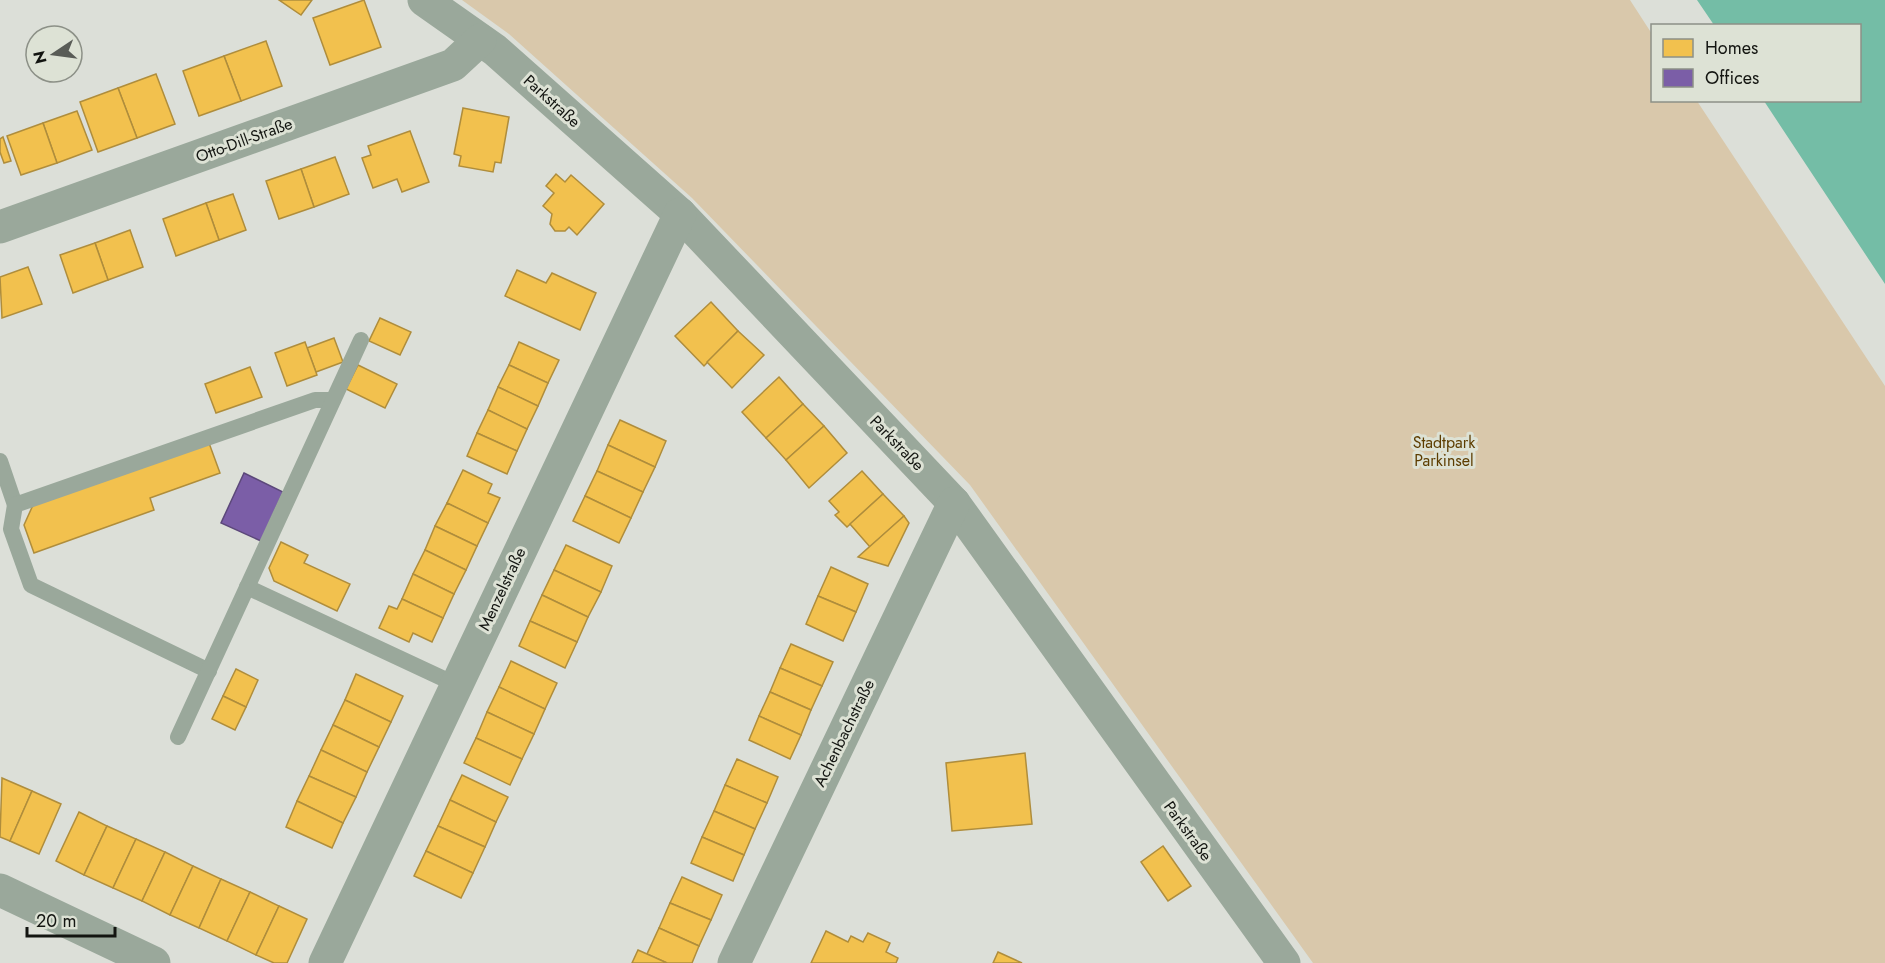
<svg xmlns="http://www.w3.org/2000/svg" width="1885" height="963" viewBox="0 0 1885 963" font-family="Jost,sans-serif">
<style>
.green{fill:#d9c8ab}
.water{fill:#74bda6}
.homes{fill:#f2c14e;stroke:#af8d3c;stroke-width:1.5}
.offices{fill:#7b5ea7;stroke:#5c487a;stroke-width:1.5}
.lines{fill:none;stroke-linecap:round;stroke-linejoin:round}
.service{stroke:#9aa89b;stroke-width:16}
.minor{stroke:#9aa89b;stroke-width:33}
.labels{text-anchor:middle;dominant-baseline:central;stroke-width:6;stroke-linejoin:round;paint-order:stroke}
.street-label{font-size:16px;fill:#131511;stroke:#dde2d5}
.park-label{font-size:16px;fill:#5d3d00;stroke:#dde2d5}
</style>
<rect width="100%" height="100%" fill="#dcdfd8"/>
<path class="green" d="M462,0H1630L1652,34V100L1697,101L1885,386V963H1313L970,485L692,198L509,34Z"/>
<path class="water" d="M1697,0H1885V284L1764,101L1860,100V26L1714,25Z"/>
<g class="homes">
<path d="M279,0H312L301,15Z"/>
<path d="M364,0L381,47L330,65L313,18Z"/>
<path d="M266,41L282,86L241,101L224,56Z"/>
<path d="M224,56L241,101L199,116L183,71Z"/>
<path d="M156,74L175,124L137,138L118,88Z"/>
<path d="M118,88L137,138L98,152L80,102Z"/>
<path d="M463,108L509,117L501,163L495,162L493,172L459,166L461,156L454,154Z"/>
<path d="M77,111L92,150L57,163L43,123Z"/>
<path d="M43,123L57,163L21,175L7,136Z"/>
<path d="M410,131L429,182L402,192L397,179L373,188L362,158L371,155L368,146Z"/>
<path d="M3,137L11,161L4,163L0,152V139Z"/>
<path d="M335,157L349,194L314,207L301,169Z"/>
<path d="M301,169L314,207L279,219L266,181Z"/>
<path d="M556,174L565,182L571,175L604,204L577,235L569,227L565,231H555L550,224L552,214L543,206L554,193L546,186Z"/>
<path d="M233,194L246,230L219,240L206,203Z"/>
<path d="M206,203L219,240L176,256L163,219Z"/>
<path d="M130,230L143,267L108,280L95,243Z"/>
<path d="M95,243L108,280L73,293L60,255Z"/>
<path d="M28,267L42,304L2,318L0,277Z"/>
<path d="M517,270L546,283L552,273L596,293L580,330L505,296Z"/>
<path d="M711,302L738,331L704,366L675,336Z"/>
<path d="M380,318L411,332L400,355L369,341Z"/>
<path d="M738,331L764,355L732,388L707,362Z"/>
<path d="M334,338L343,362L316,372L307,348Z"/>
<path d="M305,342L317,375L287,386L275,353Z"/>
<path d="M519,342L559,360L548,383L509,365Z"/>
<path d="M358,365L397,384L385,408L346,389Z"/>
<path d="M509,365L548,383L538,406L498,387Z"/>
<path d="M250,367L262,397L216,413L205,384Z"/>
<path d="M779,377L803,404L766,438L742,412Z"/>
<path d="M498,387L538,406L527,429L488,410Z"/>
<path d="M803,404L824,426L786,460L766,438Z"/>
<path d="M488,410L527,429L517,451L477,433Z"/>
<path d="M620,420L666,441L655,467L608,445Z"/>
<path d="M824,426L847,453L809,488L786,460Z"/>
<path d="M477,433L517,451L507,474L467,456Z"/>
<path d="M209,443L220,473L150,498L154,510L34,553L24,525L33,505Z"/>
<path d="M608,445L655,467L643,492L597,471Z"/>
<path d="M463,470L492,484L488,493L500,498L488,523L447,503Z"/>
<path d="M597,471L643,492L631,518L585,496Z"/>
<path d="M862,471L883,494L847,527L835,515L839,512L829,501Z"/>
<path d="M883,494L904,516L870,547L850,524Z"/>
<path d="M585,496L631,518L619,543L573,521Z"/>
<path d="M447,503L488,523L477,546L435,526Z"/>
<path d="M904,516L909,523L888,566L858,557Z"/>
<path d="M435,526L477,546L466,570L425,550Z"/>
<path d="M281,542L308,555L304,563L350,584L337,611L274,581L269,568Z"/>
<path d="M566,545L612,566L601,592L554,570Z"/>
<path d="M425,550L466,570L454,594L413,574Z"/>
<path d="M831,567L868,584L856,612L818,596Z"/>
<path d="M554,570L601,592L588,617L542,595Z"/>
<path d="M413,574L454,594L443,618L402,599Z"/>
<path d="M542,595L588,617L577,642L530,621Z"/>
<path d="M818,596L856,612L843,641L806,624Z"/>
<path d="M402,599L443,618L432,642L413,633L409,642L379,628L389,606L397,609Z"/>
<path d="M530,621L577,642L565,668L519,646Z"/>
<path d="M791,644L833,662L822,686L780,668Z"/>
<path d="M511,661L557,683L545,709L499,687Z"/>
<path d="M780,668L822,686L811,710L770,692Z"/>
<path d="M236,669L258,680L246,707L223,696Z"/>
<path d="M356,674L403,696L391,722L345,700Z"/>
<path d="M499,687L545,709L534,734L487,712Z"/>
<path d="M770,692L811,710L801,735L759,716Z"/>
<path d="M223,696L246,707L235,730L212,719Z"/>
<path d="M345,700L391,722L379,747L333,725Z"/>
<path d="M487,712L534,734L522,759L476,738Z"/>
<path d="M759,716L801,735L790,759L749,740Z"/>
<path d="M333,725L379,747L367,772L321,750Z"/>
<path d="M476,738L522,759L510,785L464,763Z"/>
<path d="M321,750L367,772L356,797L309,776Z"/>
<path d="M1025,753L1032,824L952,831L946,763Z"/>
<path d="M737,759L778,777L767,803L725,785Z"/>
<path d="M462,775L508,797L496,822L450,800Z"/>
<path d="M309,776L356,797L343,823L297,801Z"/>
<path d="M2,778L32,791L10,841L0,837Z"/>
<path d="M725,785L767,803L755,829L714,811Z"/>
<path d="M32,791L61,804L39,854L10,841Z"/>
<path d="M450,800L496,822L485,847L438,826Z"/>
<path d="M297,801L343,823L332,848L286,827Z"/>
<path d="M714,811L755,829L744,855L702,837Z"/>
<path d="M79,812L107,826L84,875L56,861Z"/>
<path d="M107,826L136,839L113,888L84,875Z"/>
<path d="M438,826L485,847L473,873L426,851Z"/>
<path d="M702,837L744,855L733,881L691,863Z"/>
<path d="M136,839L165,852L142,901L113,888Z"/>
<path d="M1163,846L1191,886L1168,901L1141,862Z"/>
<path d="M426,851L473,873L461,898L414,876Z"/>
<path d="M165,852L193,866L170,915L142,901Z"/>
<path d="M193,866L221,879L199,928L170,915Z"/>
<path d="M682,877L722,895L711,920L670,903Z"/>
<path d="M221,879L250,892L227,941L199,928Z"/>
<path d="M250,892L279,906L256,955L227,941Z"/>
<path d="M670,903L711,920L699,946L659,928Z"/>
<path d="M279,906L307,919L287,963H274L256,955Z"/>
<path d="M659,928L699,946L692,963H667L647,954Z"/>
<path d="M826,931L848,942L851,936L863,942L868,933L890,943L886,952L898,958L896,963H811Z"/>
<path d="M638,950L647,954L667,963H632Z"/>
<path d="M998,952L1022,963H993Z"/>
</g>
<path class="offices" d="M244,473L283,492L261,541L221,523Z"/>
<g class="lines">
<g class="service">
<path d="M0,461L15,505"/>
<path d="M247,587L457,685"/>
<path d="M209,671L31,585L11,529L15,505L315,400H333"/>
<path d="M178,737L361,340"/>
</g>
<g class="minor">
<path d="M424,0L495,50L680,214L954,503L1284,963"/>
<path d="M0,227L453,65L480,40"/>
<path d="M0,890L154,963"/>
<path d="M325,963L680,214"/>
<path d="M734,963L954,503"/>
</g>
</g>
<g class="labels">
<g class="street-label">
<text transform="translate(552 101) rotate(42)">Parkstraße</text>
<text transform="translate(244 140) rotate(-20)">Otto-Dill-Straße</text>
<text transform="translate(897 443) rotate(46)">Parkstraße</text>
<text transform="translate(502 589) rotate(-65)">Menzelstraße</text>
<text transform="translate(844 733) rotate(-64)">Achenbachstraße</text>
<text transform="translate(1188 831) rotate(54)">Parkstraße</text>
</g>
<g class="park-label">
<text x="1444" y="442">Stadtpark<tspan x="1444" dy="18">Parkinsel</tspan></text>
</g>
</g>
<rect x="1651" y="24" width="210" height="78" fill="#dde2d5" stroke="#8c9087" stroke-width="1.5"/>
<rect x="1663" y="39" width="30" height="18" fill="#f2c14e" stroke="#8c9087" stroke-width="1.5"/>
<text x="1705" y="54" font-size="18" fill="#131511">Homes</text>
<rect x="1663" y="69" width="30" height="18" fill="#7b5ea7" stroke="#8c9087" stroke-width="1.5"/>
<text x="1705" y="84" font-size="18" fill="#131511">Offices</text>
<g transform="translate(54 54) rotate(257)"><circle r="28" fill="#dde2d5" stroke="#8c9087" stroke-width="1.5"/>
<path d="M0-4.5L10 22L0 15L-10 22Z" fill="#595c57"/>
<text y="-9" font-size="16" font-weight="bold" text-anchor="middle" fill="#131511">N</text>
</g>
<path d="M27 927v9h88v-9" fill="none" stroke="#131511" stroke-width="3"/>
<text x="36" y="927" font-size="18" fill="#131511" stroke="#dde2d5" stroke-width="4.5" paint-order="stroke">20 m</text>
</svg>
